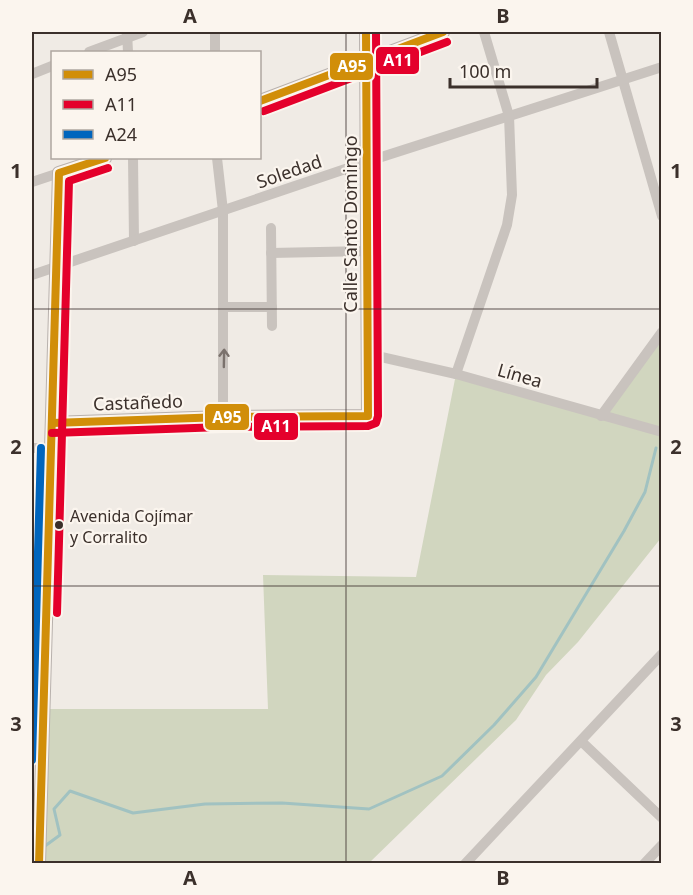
<svg xmlns="http://www.w3.org/2000/svg" width="693" height="895" viewBox="0 0 693 895" font-family="'Noto Sans',sans-serif">
<style>
.green{fill:#d1d6bf}
.lines{fill:none;stroke-linecap:round;stroke-linejoin:round}
.stream{stroke:#a1c2c1;stroke-width:3}
.minor{stroke:#c9c3be;stroke-width:10}
.major{stroke:#b8b1ad;stroke-width:14}
.bus-1-casing{stroke:#fbf5ee;stroke-width:12}
.bus-2-casing{stroke:#fbf5ee;stroke-width:12}
.bus-3-casing{stroke:#fbf5ee;stroke-width:12}
.bus-1{stroke:#d18e09;stroke-width:8}
.bus-2{stroke:#e4002b;stroke-width:8}
.bus-3{stroke:#0065bd;stroke-width:8}
.oneway{stroke:#7b726d}
.grid{fill:none;stroke:#3b302b;stroke-width:1.5;stroke-opacity:0.55}
.bus-dot{fill:#3b302b;stroke:#fbf5ee;stroke-width:2}
.labels{text-anchor:middle;dominant-baseline:central;stroke-width:4.5;stroke-linejoin:round;paint-order:stroke}
.bus-label{font-size:16px;fill:#3b302b;stroke:#fbf5ee;text-anchor:start}
.street-label{font-size:18px;fill:#3b302b;stroke:#fbf5ee}
.line-badge{stroke:#fbf5ee;stroke-width:2}
.badge-label{font-size:16px;text-anchor:middle;font-weight:bold;fill:#fff}
.neatline{fill:none;stroke:#3b302b;stroke-width:2}
.grid-label{font-size:20px;text-anchor:middle;font-weight:bold;fill:#3b302b}
</style>
<rect width="100%" height="100%" fill="#f0ebe5"/>
<path class="green" d="M661,336V538L578,642L546,675L516,720L369,863L45,864L48,709H268L263,575L416,577L456,374L601,416Z"/>
<g class="lines">
<path class="stream" d="M45,846L60,835L54,809L70,791L133,813L205,804L282,803L369,809L442,776L494,725L536,677L624,531L645,492L656,448"/>
<g class="minor">
<path d="M127,32L128,52"/>
<path d="M609,32L662,216"/>
<path d="M89,52L143,32"/>
<path d="M215,52V32"/>
<path d="M32,74L52,66"/>
<path d="M133,158L134,241"/>
<path d="M217,158L223,211V417"/>
<path d="M32,182L59,173"/>
<path d="M271,228L272,326"/>
<path d="M271,253L368,251"/>
<path d="M32,275L369,161L662,67"/>
<path d="M224,307H272"/>
<path d="M368,354L456,374L662,432"/>
<path d="M456,374L507,225L512,195L509,116L484,32"/>
<path d="M601,416L662,332"/>
<path d="M32,448H51"/>
<path d="M32,612L47,613"/>
<path d="M581,741L662,818"/>
<path d="M465,864L662,654"/>
<path d="M644,864L662,845"/>
</g>
<g class="major">
<path d="M260,101L443,32"/>
<path d="M52,423L223,417L368,416L366,32"/>
<path d="M39,864L59,173L105,158"/>
</g>
<defs>
<g id="bus-1">
<path d="M260,101L443,32"/>
<path d="M52,423L223,417L368,416L366,32"/>
<path d="M39,864L59,173L105,158"/>
</g>
<g id="bus-2">
<path d="M264,111L447,42"/>
<path d="M52,433L223,427L368,426L376,423L378,416L376,32"/>
<path d="M57,613L69,181L108,168"/>
</g>
<path id="bus-3" d="M32,760L41,448"/>
</defs>
<use href="#bus-1" class="bus-1-casing"/>
<use href="#bus-2" class="bus-2-casing"/>
<use href="#bus-3" class="bus-3-casing"/>
<use href="#bus-1" class="bus-1"/>
<use href="#bus-2" class="bus-2"/>
<use href="#bus-3" class="bus-3"/>
</g>
<defs><path id="oneway-shaft" d="M-6 0H5M1.5-3L5.5 0L1.5 3" fill="none" stroke-width="1.6" stroke-linecap="round" stroke-linejoin="round" transform="scale(1.5)"/></defs>
<use class="oneway" href="#oneway-shaft" transform="translate(224 358) rotate(-89)"/>
<path class="grid" d="M346,32V864M32,309H662M32,586H662"/>
<circle class="bus-dot" cx="59" cy="525" r="5"/>
<g class="labels">
<g class="bus-label">
<text x="70" y="516">Avenida Cojímar<tspan x="70" dy="21">y Corralito</tspan></text>
</g>
<g class="street-label">
<text transform="translate(289 171) rotate(-19)">Soledad</text>
<text transform="translate(350 224) rotate(-90)">Calle Santo Domingo</text>
<text transform="translate(520 375) rotate(16)">Línea</text>
<text transform="translate(138 402) rotate(-2)">Castañedo</text>
</g>
</g>
<g class="line-badge">
<rect x="375" y="46" width="45" height="29" rx="6" fill="#e4002b"/>
<rect x="329" y="52" width="45" height="29" rx="6" fill="#d18e09"/>
<rect x="204" y="403" width="46" height="28" rx="6" fill="#d18e09"/>
<rect x="253" y="412" width="46" height="29" rx="6" fill="#e4002b"/>
</g>
<g class="badge-label">
<text x="398" y="66">A11</text>
<text x="352" y="72">A95</text>
<text x="227" y="423">A95</text>
<text x="276" y="432">A11</text>
</g>
<rect width="693" height="895" fill="none" stroke="#fbf5ee" stroke-width="66"/>
<rect x="51" y="51" width="210" height="108" fill="#fbf5ee" stroke="#aea6a0" stroke-width="1.5"/>
<rect x="63" y="70" width="30" height="9" fill="#d18e09" stroke="#aea6a0" stroke-width="1.5"/>
<text x="105" y="81" font-size="18" fill="#3b302b">A95</text>
<rect x="63" y="100" width="30" height="9" fill="#e4002b" stroke="#aea6a0" stroke-width="1.5"/>
<text x="105" y="111" font-size="18" fill="#3b302b">A11</text>
<rect x="63" y="130" width="30" height="9" fill="#0065bd" stroke="#aea6a0" stroke-width="1.5"/>
<text x="105" y="141" font-size="18" fill="#3b302b">A24</text>
<path d="M450 78v9h147v-9" fill="none" stroke="#3b302b" stroke-width="3"/>
<text x="459" y="78" font-size="18" fill="#3b302b" stroke="#fbf5ee" stroke-width="4.5" paint-order="stroke">100 m</text>
<rect x="33" y="33" width="627" height="829" class="neatline"/>
<g class="grid-label">
<text x="190" y="23">A</text>
<text x="503" y="23">B</text>
<text x="16" y="178">1</text>
<text x="676" y="178">1</text>
<text x="16" y="454">2</text>
<text x="676" y="454">2</text>
<text x="16" y="731">3</text>
<text x="676" y="731">3</text>
<text x="190" y="885">A</text>
<text x="503" y="885">B</text>
</g>
</svg>
